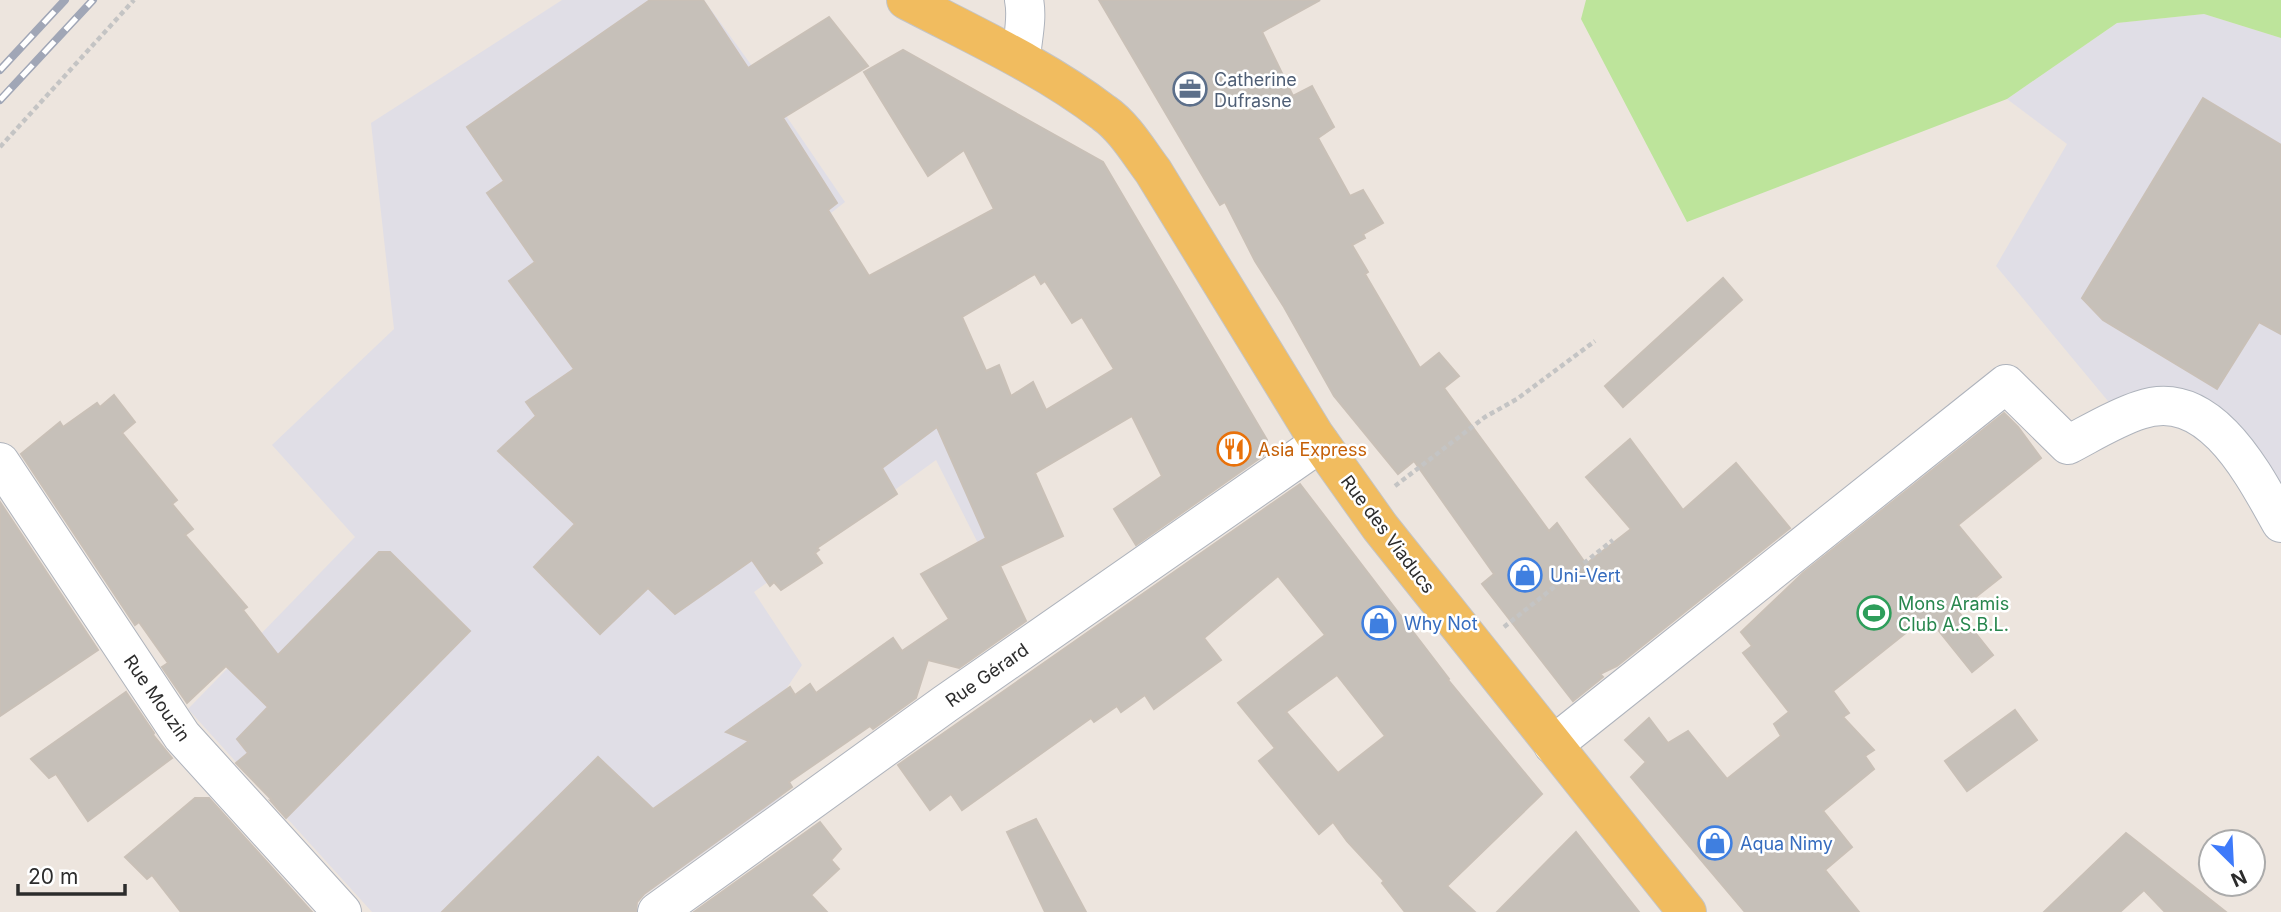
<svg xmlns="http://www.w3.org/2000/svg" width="2281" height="912" viewBox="0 0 2281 912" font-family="Inter,sans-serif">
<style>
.industrial{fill:#e0dee6}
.green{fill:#bde49b}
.building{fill:#c6c0b9;stroke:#c9c0b7;stroke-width:2;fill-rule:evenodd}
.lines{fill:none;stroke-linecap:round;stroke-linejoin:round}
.minor-casing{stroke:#aeb3bc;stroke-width:40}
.major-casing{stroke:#c4c4c4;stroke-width:40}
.path{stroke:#c4c4c4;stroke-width:4.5;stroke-dasharray:5 3.5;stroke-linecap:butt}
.minor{stroke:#fff;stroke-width:38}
.major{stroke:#f1bc5f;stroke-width:38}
.rail-casing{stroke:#a0a6b6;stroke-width:8}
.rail{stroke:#fff;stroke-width:5;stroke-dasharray:16;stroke-linecap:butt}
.labels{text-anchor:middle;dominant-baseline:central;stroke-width:5;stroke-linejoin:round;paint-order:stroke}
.service-label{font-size:18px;fill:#4e5e75;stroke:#fff;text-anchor:start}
.food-label{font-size:18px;fill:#c56008;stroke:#fff;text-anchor:start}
.street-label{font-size:18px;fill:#2c2c2c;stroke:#fff}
.shop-label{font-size:18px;fill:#366cbe;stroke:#fff;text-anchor:start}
.leisure-label{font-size:18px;fill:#27864d;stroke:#fff;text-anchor:start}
</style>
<rect width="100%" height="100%" fill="#ede5de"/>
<g class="industrial">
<path d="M562,0H704L752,66L845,202L831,213L879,300L958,316L990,567L936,460L754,592L802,665L747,748L782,797L621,912H372L188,709L355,537L272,445L394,329L371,123Z"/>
<path d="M2204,14L2281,38V514L2218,429L2122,418L1996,266L2067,144L2007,99L2117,23Z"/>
</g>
<path class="green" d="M1586,0H2281V38L2204,14L2117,23L2007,99L1687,222L1581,19Z"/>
<g class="building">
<path d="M650,0H703L748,68L829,17L868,66L783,118L837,203L828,210L869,276L994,209L964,150L928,176L864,72L903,50L1103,162L1267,440L1263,456L1136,545L1114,509L1162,476L1132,416L1035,473L1063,536L1000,566L1026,621L959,668L928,660L916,698L873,729L870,726L789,782L792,787L644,894L637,902L636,912H442L598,757L653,809L749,741L726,732L790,687L795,695L810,684L816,693L893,638L902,651L949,619L921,574L986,538L937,427L882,468L897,494L817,548L819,550L815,553L822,563L781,590L774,582L770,586L752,560L675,614L648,588L600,634L534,567L575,524L498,451L536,416L526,402L574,369L509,281L535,262L487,193L504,181L467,127ZM1035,274L1041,284L1045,281L1072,323L1082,317L1114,369L1046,410L1033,382L1011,396L999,365L986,371L962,317Z"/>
<path d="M1099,0H1320L1262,32L1293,96L1312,86L1334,127L1318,138L1350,196L1363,190L1383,223L1363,234L1365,238L1352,245L1368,272L1365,274L1420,368L1439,353L1459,376L1444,388L1549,531L1557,523L1586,564L1631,529L1586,477L1630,439L1683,510L1736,463L1790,528L1617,666L1600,674L1603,677L1573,701L1482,584L1494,574L1414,461L1398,474L1334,396L1284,307L1255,261L1225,202L1220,205L1205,180Z"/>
<path d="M2203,98L2281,145V334L2259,322L2217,389L2103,320L2082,298Z"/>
<path d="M1723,278L1742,300L1623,407L1605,386Z"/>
<path d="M114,395L135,422L122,433L177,500L172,504L193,529L185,535L247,607L243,610L278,655L379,552H390L470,631L286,818L271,801L274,802L236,763L248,753L237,739L268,707L226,666L187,703L162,667L168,663L139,622L135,625L21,454L60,422L63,427L97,403L100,407Z"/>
<path d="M2004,413L2018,427L2041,458L1958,525L2001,577L1958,611L1993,655L1972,672L1927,616L1833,691L1849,713L1843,717L1874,750L1865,756L1874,769L1823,811L1852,847L1825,870L1859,912H1745L1631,777L1646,762L1625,740L1649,718L1668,743L1688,731L1727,779L1781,736L1774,724L1789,712L1743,653L1752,646L1741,632L1803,573Z"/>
<path d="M1300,484L1449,679L1448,680L1542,794L1447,886L1475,912H1405L1382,883L1384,881L1347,841L1333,822L1319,834L1259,761L1275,748L1238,703L1325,635L1278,576L1204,638L1221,660L1154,709L1145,695L1121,712L1117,706L1094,722L1091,718L962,810L951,794L930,810L898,765ZM1337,675L1385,736L1338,773L1286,712Z"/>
<path d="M0,502L98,650L0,716Z"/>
<path d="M126,692L154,733L153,735L172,758L88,821L56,774L49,778L31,759Z"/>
<path d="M2015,710L2037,740L1967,791L1945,761Z"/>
<path d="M195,798H209L312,912H181L152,875L147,879L125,857Z"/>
<path d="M1036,819L1086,912H1045L1007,832Z"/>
<path d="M820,822L841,849L831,860L839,869L811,895L827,912H694Z"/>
<path d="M1576,832L1639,912H1497Z"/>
<path d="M2126,833L2226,912H2165L2144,890L2120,912H2044Z"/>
</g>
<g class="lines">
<defs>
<g id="minor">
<path d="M1021,59C1022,40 1028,19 1024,0"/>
<path d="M0,462L182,736L342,912"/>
<path d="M1553,745L2006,384L2068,445C2091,433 2115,418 2140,410C2210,386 2254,475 2281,523"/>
<path d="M657,912L945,704L1320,443"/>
</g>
<path id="major" d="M906,0C973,35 1044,67 1104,113C1124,127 1138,151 1153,171L1314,434L1380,527L1687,912"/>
</defs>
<use href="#minor" class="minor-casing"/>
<use href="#major" class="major-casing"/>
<g class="path">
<path d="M0,147L134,0"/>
<path d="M1395,486L1485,417L1517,399L1595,341"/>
<path d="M1504,627L1613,540"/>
</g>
<use href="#minor" class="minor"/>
<use href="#major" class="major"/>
<defs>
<g id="rail">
<path d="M0,70L65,0"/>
<path d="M0,100L93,0"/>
</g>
</defs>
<use href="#rail" class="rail-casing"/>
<use href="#rail" class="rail"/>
</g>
<defs>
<symbol id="office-ring" viewBox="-11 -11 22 22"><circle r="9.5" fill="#fff" stroke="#5c6f8a" stroke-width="1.5"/><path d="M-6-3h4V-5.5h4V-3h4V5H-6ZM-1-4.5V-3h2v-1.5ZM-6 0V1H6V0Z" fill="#5c6f8a"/></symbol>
<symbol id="restaurant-ring" viewBox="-11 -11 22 22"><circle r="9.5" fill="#fff" stroke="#e8710a" stroke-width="1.5"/><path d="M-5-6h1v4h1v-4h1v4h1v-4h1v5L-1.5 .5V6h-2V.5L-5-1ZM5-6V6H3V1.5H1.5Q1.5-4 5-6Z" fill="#e8710a"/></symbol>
<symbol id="shop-ring" viewBox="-11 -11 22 22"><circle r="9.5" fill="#fff" stroke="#3f7fe0" stroke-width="1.5"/><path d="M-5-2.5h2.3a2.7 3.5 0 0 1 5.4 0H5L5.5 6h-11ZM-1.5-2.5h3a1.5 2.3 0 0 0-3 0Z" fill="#3f7fe0"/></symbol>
<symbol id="stadium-ring" viewBox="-11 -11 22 22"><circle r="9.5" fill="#fff" stroke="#2e9e5b" stroke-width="1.5"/><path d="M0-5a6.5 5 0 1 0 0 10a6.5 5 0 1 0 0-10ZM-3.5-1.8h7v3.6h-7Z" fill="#2e9e5b"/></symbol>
</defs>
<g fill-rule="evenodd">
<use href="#office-ring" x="1171" y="70" width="38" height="38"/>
<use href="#restaurant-ring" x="1215" y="430" width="38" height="38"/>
<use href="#shop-ring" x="1506" y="556" width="38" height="38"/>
<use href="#stadium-ring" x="1855" y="594" width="38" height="38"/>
<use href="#shop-ring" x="1360" y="604" width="38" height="38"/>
<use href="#shop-ring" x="1696" y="824" width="38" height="38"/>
</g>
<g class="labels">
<g class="service-label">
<text x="1214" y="79">Catherine<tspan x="1214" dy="21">Dufrasne</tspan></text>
</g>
<g class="food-label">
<text x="1258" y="449">Asia Express</text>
</g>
<g class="street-label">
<text transform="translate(1388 534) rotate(53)">Rue des Viaducs</text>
<text transform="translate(987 675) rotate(-35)">Rue Gérard</text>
<text transform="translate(157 698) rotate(55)">Rue Mouzin</text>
</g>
<g class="shop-label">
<text x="1550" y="575">Uni-Vert</text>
<text x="1404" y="623">Why Not</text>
<text x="1740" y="843">Aqua Nimy</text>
</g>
<g class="leisure-label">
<text x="1898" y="603">Mons Aramis<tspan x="1898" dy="21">Club A.S.B.L.</tspan></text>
</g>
</g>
<g transform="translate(2232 863) rotate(156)"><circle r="33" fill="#ffffff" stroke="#ababab" stroke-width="2"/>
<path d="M0-5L12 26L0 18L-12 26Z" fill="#3e7afa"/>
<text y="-10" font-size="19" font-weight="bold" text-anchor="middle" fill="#2c2c2c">N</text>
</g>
<path d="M18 884v10h107v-10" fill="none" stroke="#2c2c2c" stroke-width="3.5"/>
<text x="28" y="884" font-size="21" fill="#2c2c2c" stroke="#ffffff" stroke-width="5" paint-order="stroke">20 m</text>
</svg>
